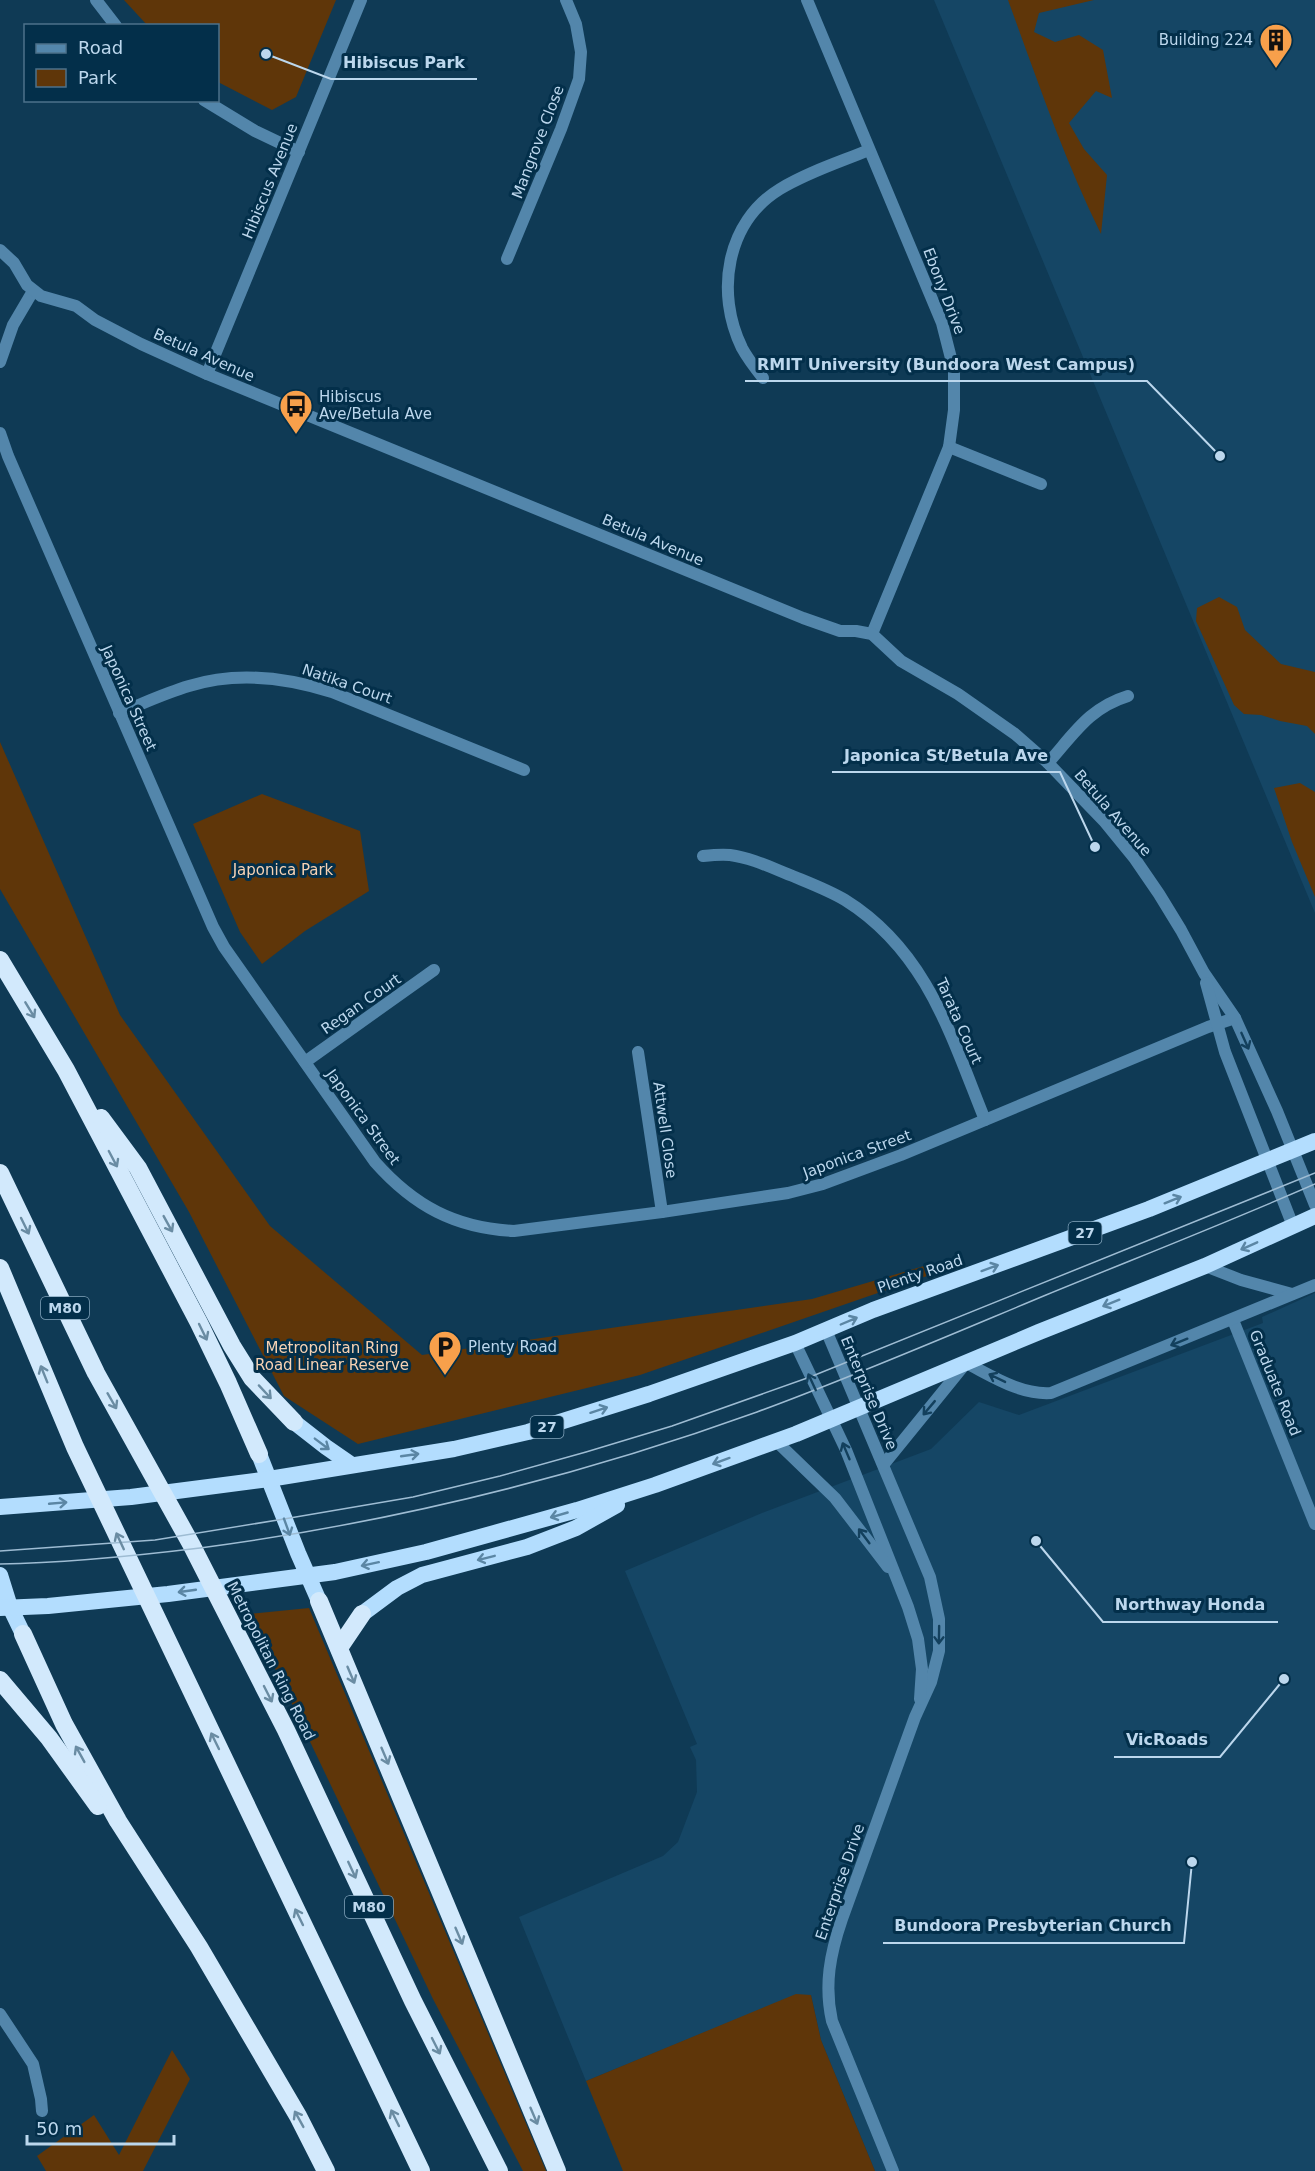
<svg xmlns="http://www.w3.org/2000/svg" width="1315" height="2171" viewBox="0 0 1315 2171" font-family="'DejaVu Sans',sans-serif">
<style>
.built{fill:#154665}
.green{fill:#5f3609}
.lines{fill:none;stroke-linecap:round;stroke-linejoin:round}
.minor{stroke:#5386ab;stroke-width:12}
.tertiary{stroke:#5386ab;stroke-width:12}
.trunk{stroke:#b3ddfe;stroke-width:16}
.motorway{stroke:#d2e9fc;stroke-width:18}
.tram{stroke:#9ebcd3;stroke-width:1.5}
.oneway{stroke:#6a8ca3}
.oneway2{stroke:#13405d}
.oneway3{stroke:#5b86a4}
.labels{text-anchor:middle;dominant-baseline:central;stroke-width:6;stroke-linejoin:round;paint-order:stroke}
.shield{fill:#032f4a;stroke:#84a5bc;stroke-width:1.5}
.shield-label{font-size:14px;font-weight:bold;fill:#bcd7ed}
.poi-label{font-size:15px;fill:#bcd7ed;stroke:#032f4a;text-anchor:start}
.street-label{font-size:15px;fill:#bcd7ed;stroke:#032f4a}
.park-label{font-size:15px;fill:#f7d2b3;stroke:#032f4a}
.leader{fill:none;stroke:#bcd7ed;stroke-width:2}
.callout-dot{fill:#bcd7ed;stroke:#032f4a;stroke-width:2}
.callout-label{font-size:16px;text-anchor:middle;font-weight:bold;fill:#bcd7ed;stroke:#032f4a;stroke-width:6;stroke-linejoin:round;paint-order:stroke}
</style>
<rect width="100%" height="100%" fill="#0f3a55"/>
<g class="built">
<path d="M934,0H1315V913Z"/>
<path d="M1315,1293V2171H875L821,2040L811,1995H796L586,2081L519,1917L663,1856L678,1842L697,1792L696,1760L690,1747L697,1744L625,1571L762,1513L931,1449L979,1402L1019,1415L1263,1323L1262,1317Z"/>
</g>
<g class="green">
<path d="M124,0H336L296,97L272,110L218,82V26L147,25Z"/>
<path d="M1008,0H1094L1039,13L1034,32L1055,42L1079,35L1103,50L1112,98L1096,91L1069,123L1084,149L1107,175L1101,234C1064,159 1037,79 1008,0Z"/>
<path d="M1219,597L1237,607L1245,630L1281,664L1315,672V734L1307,726L1280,721L1261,715L1244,714L1234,705L1196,621L1197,608Z"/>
<path d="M0,742L120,1015L270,1226L422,1355L812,1299L924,1266L927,1276L640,1375L358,1444L284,1396L189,1212L0,889Z"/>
<path d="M1300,783L1315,792V897L1292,842L1274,788Z"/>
<path d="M262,794L360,831L369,891L305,931L262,964L240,932L193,824Z"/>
<path d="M309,1608L546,2171H523L433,1999L249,1614Z"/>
<path d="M796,1994L811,1995L821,2040L875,2171H623L586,2081Z"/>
<path d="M172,2050L190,2079L143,2171H46L37,2156L94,2115L119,2155Z"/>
</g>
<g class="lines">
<g class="minor">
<path d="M96,0L116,26"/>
<path d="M807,0L942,323L954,370V410L949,447L872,634"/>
<path d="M204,100L255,131L299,152"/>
<path d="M507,259L561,129L579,79L581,52L576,24L566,0"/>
<path d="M0,362L13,325L33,291"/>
<path d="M207,374L361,0"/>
<path d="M763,378C755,368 748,359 742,348C715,293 726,222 780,189C808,172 840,162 869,150"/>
<path d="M0,433L8,456L213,927L224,947L375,1162C414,1206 455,1228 514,1231L662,1212L788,1193L823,1184L901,1155L1208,1027L1235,1018"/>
<path d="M949,447L1041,484"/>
<path d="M119,713C142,704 165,693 189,686C237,671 285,677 332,692L524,770"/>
<path d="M1048,763C1074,734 1089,708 1128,696"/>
<path d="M703,856C712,855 722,854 730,855C753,858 774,869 795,877C812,884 830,891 845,900C927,951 951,1036 985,1120"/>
<path d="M638,1052L662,1212"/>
<path d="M305,1062L434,970"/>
<path d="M1205,1266L1241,1280L1292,1294"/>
<path d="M1233,1320L1315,1524"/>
<path d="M826,1330L930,1577L939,1619V1651L931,1682L915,1717L842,1919C830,1954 824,1985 832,2021L893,2171"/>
<path d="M795,1343L846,1450L908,1607L918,1639L922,1669L920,1699"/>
<path d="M776,1441L835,1498L888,1567"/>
<path d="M884,1464L966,1363C992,1376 1020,1395 1051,1393L1315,1285"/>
<path d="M0,2014L33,2064L41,2099L42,2111"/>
</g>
<g class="tertiary">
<path d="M0,250L14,263L27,285L41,296L76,306L95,320L141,344L207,374L803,618L840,631H856L872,634L901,661L958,694L1015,734L1048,763L1104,821L1135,859L1159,894L1181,930L1204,973L1235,1018L1277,1111L1315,1205"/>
<path d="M1206,983L1225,1052L1293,1226"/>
</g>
<g class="trunk">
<path d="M294,1422L326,1447L352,1465"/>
<path d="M259,1454L298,1553L319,1601"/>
<path d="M0,1507L131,1497L269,1479L454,1449L528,1432L649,1394L795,1343L873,1310L1149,1209L1315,1141"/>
<path d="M0,1575L10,1607L23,1634"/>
<path d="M0,1608L48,1606L168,1594L335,1572L426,1552L577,1510L655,1485L796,1434L1039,1332L1205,1266L1315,1216"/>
<path d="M362,1614L397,1588L422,1575L527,1547L576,1528L617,1505"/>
</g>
<g class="motorway">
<path d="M0,960L66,1070L199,1323L228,1383L259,1454"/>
<path d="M101,1118L138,1168L232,1346L252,1378L294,1422"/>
<path d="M0,1173L96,1373L191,1544L286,1730L413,2001L499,2171"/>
<path d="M0,1268L75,1447L421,2171"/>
<path d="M319,1601L557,2171"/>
<path d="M23,1634L64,1724L118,1821L199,1947L298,2116L326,2171"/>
<path d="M339,1648L362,1614"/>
<path d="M0,1680L49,1738L98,1806"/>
</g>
<g class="tram">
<path d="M0,1551L155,1540L284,1519L413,1497L500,1476L586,1452L672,1426L810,1377L1315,1173"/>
<path d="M0,1564C67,1563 134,1556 200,1548C390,1523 577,1477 757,1412C855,1376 950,1335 1046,1295C1136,1258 1226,1223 1315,1184"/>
</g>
</g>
<defs><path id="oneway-shaft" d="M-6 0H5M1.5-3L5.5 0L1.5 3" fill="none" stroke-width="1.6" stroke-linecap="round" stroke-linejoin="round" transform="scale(1.5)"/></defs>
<g class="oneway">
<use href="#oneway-shaft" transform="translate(30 1010) rotate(59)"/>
<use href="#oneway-shaft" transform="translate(113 1159) rotate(62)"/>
<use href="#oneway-shaft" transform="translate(168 1224) rotate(61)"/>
<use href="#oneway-shaft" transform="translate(25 1226) rotate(64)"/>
<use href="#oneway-shaft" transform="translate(203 1332) rotate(64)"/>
<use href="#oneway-shaft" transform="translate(44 1374) rotate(-112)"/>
<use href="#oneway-shaft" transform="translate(265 1392) rotate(47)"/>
<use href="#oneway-shaft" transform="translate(112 1401) rotate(60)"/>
<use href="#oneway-shaft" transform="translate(120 1541) rotate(-115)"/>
<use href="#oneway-shaft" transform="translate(351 1675) rotate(67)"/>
<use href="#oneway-shaft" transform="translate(268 1694) rotate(63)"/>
<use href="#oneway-shaft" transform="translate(215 1741) rotate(-116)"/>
<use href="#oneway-shaft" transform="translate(80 1754) rotate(-119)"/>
<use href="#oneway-shaft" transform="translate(385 1756) rotate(67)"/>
<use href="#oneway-shaft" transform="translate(352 1870) rotate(65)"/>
<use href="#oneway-shaft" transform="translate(299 1917) rotate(-116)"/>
<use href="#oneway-shaft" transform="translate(459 1936) rotate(67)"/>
<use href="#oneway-shaft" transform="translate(436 2046) rotate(63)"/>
<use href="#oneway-shaft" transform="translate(534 2116) rotate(67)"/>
<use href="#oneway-shaft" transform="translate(395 2118) rotate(-116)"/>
<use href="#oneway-shaft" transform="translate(299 2119) rotate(-119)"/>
</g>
<g class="oneway2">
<use href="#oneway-shaft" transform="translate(1245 1041) rotate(66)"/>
<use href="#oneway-shaft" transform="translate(1179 1342) rotate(158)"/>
<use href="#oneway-shaft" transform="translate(997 1378) rotate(-154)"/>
<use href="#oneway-shaft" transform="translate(812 1382) rotate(-115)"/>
<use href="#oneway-shaft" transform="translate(929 1408) rotate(130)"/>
<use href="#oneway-shaft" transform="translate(846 1451) rotate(-113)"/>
<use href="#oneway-shaft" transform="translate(864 1536) rotate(-127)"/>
<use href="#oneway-shaft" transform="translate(939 1635) rotate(91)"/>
</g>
<g class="oneway3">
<use href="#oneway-shaft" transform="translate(1173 1200) rotate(-22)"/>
<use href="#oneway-shaft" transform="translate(1249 1246) rotate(156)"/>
<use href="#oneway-shaft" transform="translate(990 1268) rotate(-20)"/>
<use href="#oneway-shaft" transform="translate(1111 1303) rotate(158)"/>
<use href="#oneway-shaft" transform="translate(849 1321) rotate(-23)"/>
<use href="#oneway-shaft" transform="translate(599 1410) rotate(-18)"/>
<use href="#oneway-shaft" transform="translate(322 1444) rotate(37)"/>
<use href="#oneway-shaft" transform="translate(410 1455) rotate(-8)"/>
<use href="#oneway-shaft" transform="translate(721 1461) rotate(160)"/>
<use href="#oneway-shaft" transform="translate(58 1503) rotate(-5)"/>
<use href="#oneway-shaft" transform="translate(559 1515) rotate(164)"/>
<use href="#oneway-shaft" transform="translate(287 1527) rotate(70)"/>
<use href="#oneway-shaft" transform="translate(486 1558) rotate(166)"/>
<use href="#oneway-shaft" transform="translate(370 1564) rotate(168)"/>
<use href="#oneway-shaft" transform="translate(187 1591) rotate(172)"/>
</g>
<defs>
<symbol id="building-pin" viewBox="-11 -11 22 30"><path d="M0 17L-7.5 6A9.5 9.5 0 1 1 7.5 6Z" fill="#f8a04b" stroke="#032f4a"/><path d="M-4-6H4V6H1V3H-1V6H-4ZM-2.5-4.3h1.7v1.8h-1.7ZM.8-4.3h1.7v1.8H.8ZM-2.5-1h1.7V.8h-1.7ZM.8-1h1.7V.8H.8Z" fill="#111"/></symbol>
<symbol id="bus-pin" viewBox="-11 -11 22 30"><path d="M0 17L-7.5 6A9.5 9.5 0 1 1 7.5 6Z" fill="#f8a04b" stroke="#032f4a"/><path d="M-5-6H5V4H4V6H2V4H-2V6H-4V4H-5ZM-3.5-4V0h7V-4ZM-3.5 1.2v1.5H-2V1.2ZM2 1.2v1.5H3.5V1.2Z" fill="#111"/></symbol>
<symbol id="parking-pin" viewBox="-11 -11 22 30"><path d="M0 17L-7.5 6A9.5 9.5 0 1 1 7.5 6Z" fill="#f8a04b" stroke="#032f4a"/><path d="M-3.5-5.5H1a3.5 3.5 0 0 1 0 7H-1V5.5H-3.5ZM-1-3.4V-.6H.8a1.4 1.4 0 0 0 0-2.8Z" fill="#111"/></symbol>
</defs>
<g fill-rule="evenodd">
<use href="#building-pin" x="1257" y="21" width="38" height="52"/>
<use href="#bus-pin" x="277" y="387" width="38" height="52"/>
<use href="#parking-pin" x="426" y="1328" width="38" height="52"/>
</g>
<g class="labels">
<g class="shield">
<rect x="1068.5" y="1222" width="33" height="22" rx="4.5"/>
<rect x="41" y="1297" width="48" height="22" rx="4.5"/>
<rect x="530.5" y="1416" width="33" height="22" rx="4.5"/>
<rect x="345" y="1896" width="48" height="22" rx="4.5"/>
</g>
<g class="shield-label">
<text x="1085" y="1233">27</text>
<text x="65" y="1308">M80</text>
<text x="547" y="1427">27</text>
<text x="369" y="1907">M80</text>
</g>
<g class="poi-label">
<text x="1253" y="40" text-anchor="end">Building 224</text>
<text x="319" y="397">Hibiscus<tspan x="319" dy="17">Ave/Betula Ave</tspan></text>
<text x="468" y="1347">Plenty Road</text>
</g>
<g class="street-label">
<text transform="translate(538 142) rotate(-69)">Mangrove Close</text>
<text transform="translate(270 181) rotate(-68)">Hibiscus Avenue</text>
<text transform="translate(944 291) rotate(69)">Ebony Drive</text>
<text transform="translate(204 355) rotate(24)">Betula Avenue</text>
<text transform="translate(653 540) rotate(23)">Betula Avenue</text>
<text transform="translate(347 684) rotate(19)">Natika Court</text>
<text transform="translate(129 698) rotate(66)">Japonica Street</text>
<text transform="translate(1113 813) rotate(49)">Betula Avenue</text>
<text transform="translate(361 1004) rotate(-35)">Regan Court</text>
<text transform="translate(959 1021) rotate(66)">Tarata Court</text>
<text transform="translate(363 1117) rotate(54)">Japonica Street</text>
<text transform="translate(665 1130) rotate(82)">Attwell Close</text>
<text transform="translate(857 1154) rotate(-20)">Japonica Street</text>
<text transform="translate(920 1274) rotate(-19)">Plenty Road</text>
<text transform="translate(1275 1383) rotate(68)">Graduate Road</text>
<text transform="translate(869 1393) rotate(67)">Enterprise Drive</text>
<text transform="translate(271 1661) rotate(63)">Metropolitan Ring Road</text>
<text transform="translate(840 1882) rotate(-71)">Enterprise Drive</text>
</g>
<g class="park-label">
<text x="283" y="870">Japonica Park</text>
<text x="332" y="1348">Metropolitan Ring<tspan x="332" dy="17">Road Linear Reserve</tspan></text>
</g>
</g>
<path class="leader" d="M266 54L331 79H477M1220 456L1147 381H745M1095 847L1060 772H832M1036 1541L1103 1622H1278M1284 1679L1220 1757H1114M1192 1862L1184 1943H883"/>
<g class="callout-dot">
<circle cx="266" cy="54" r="6"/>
<circle cx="1220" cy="456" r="6"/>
<circle cx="1095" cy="847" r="6"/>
<circle cx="1036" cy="1541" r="6"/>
<circle cx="1284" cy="1679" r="6"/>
<circle cx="1192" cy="1862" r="6"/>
</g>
<g class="callout-label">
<text x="404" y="68">Hibiscus Park</text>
<text x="946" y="370">RMIT University (Bundoora West Campus)</text>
<text x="946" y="761">Japonica St/Betula Ave</text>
<text x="1190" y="1610">Northway Honda</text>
<text x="1167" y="1745">VicRoads</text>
<text x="1033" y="1931">Bundoora Presbyterian Church</text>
</g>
<rect x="24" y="24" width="195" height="78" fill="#032f4a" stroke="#4d728b" stroke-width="1.5"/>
<rect x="36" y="44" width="30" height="9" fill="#5386ab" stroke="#4d728b" stroke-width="1.5"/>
<text x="78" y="54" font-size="18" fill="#bcd7ed">Road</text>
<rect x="36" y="69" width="30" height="18" fill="#5f3609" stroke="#4d728b" stroke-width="1.5"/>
<text x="78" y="84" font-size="18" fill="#bcd7ed">Park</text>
<path d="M27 2135v9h147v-9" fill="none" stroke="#bcd7ed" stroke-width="3"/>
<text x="36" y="2135" font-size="18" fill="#bcd7ed" stroke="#032f4a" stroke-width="4.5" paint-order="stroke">50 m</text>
</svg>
